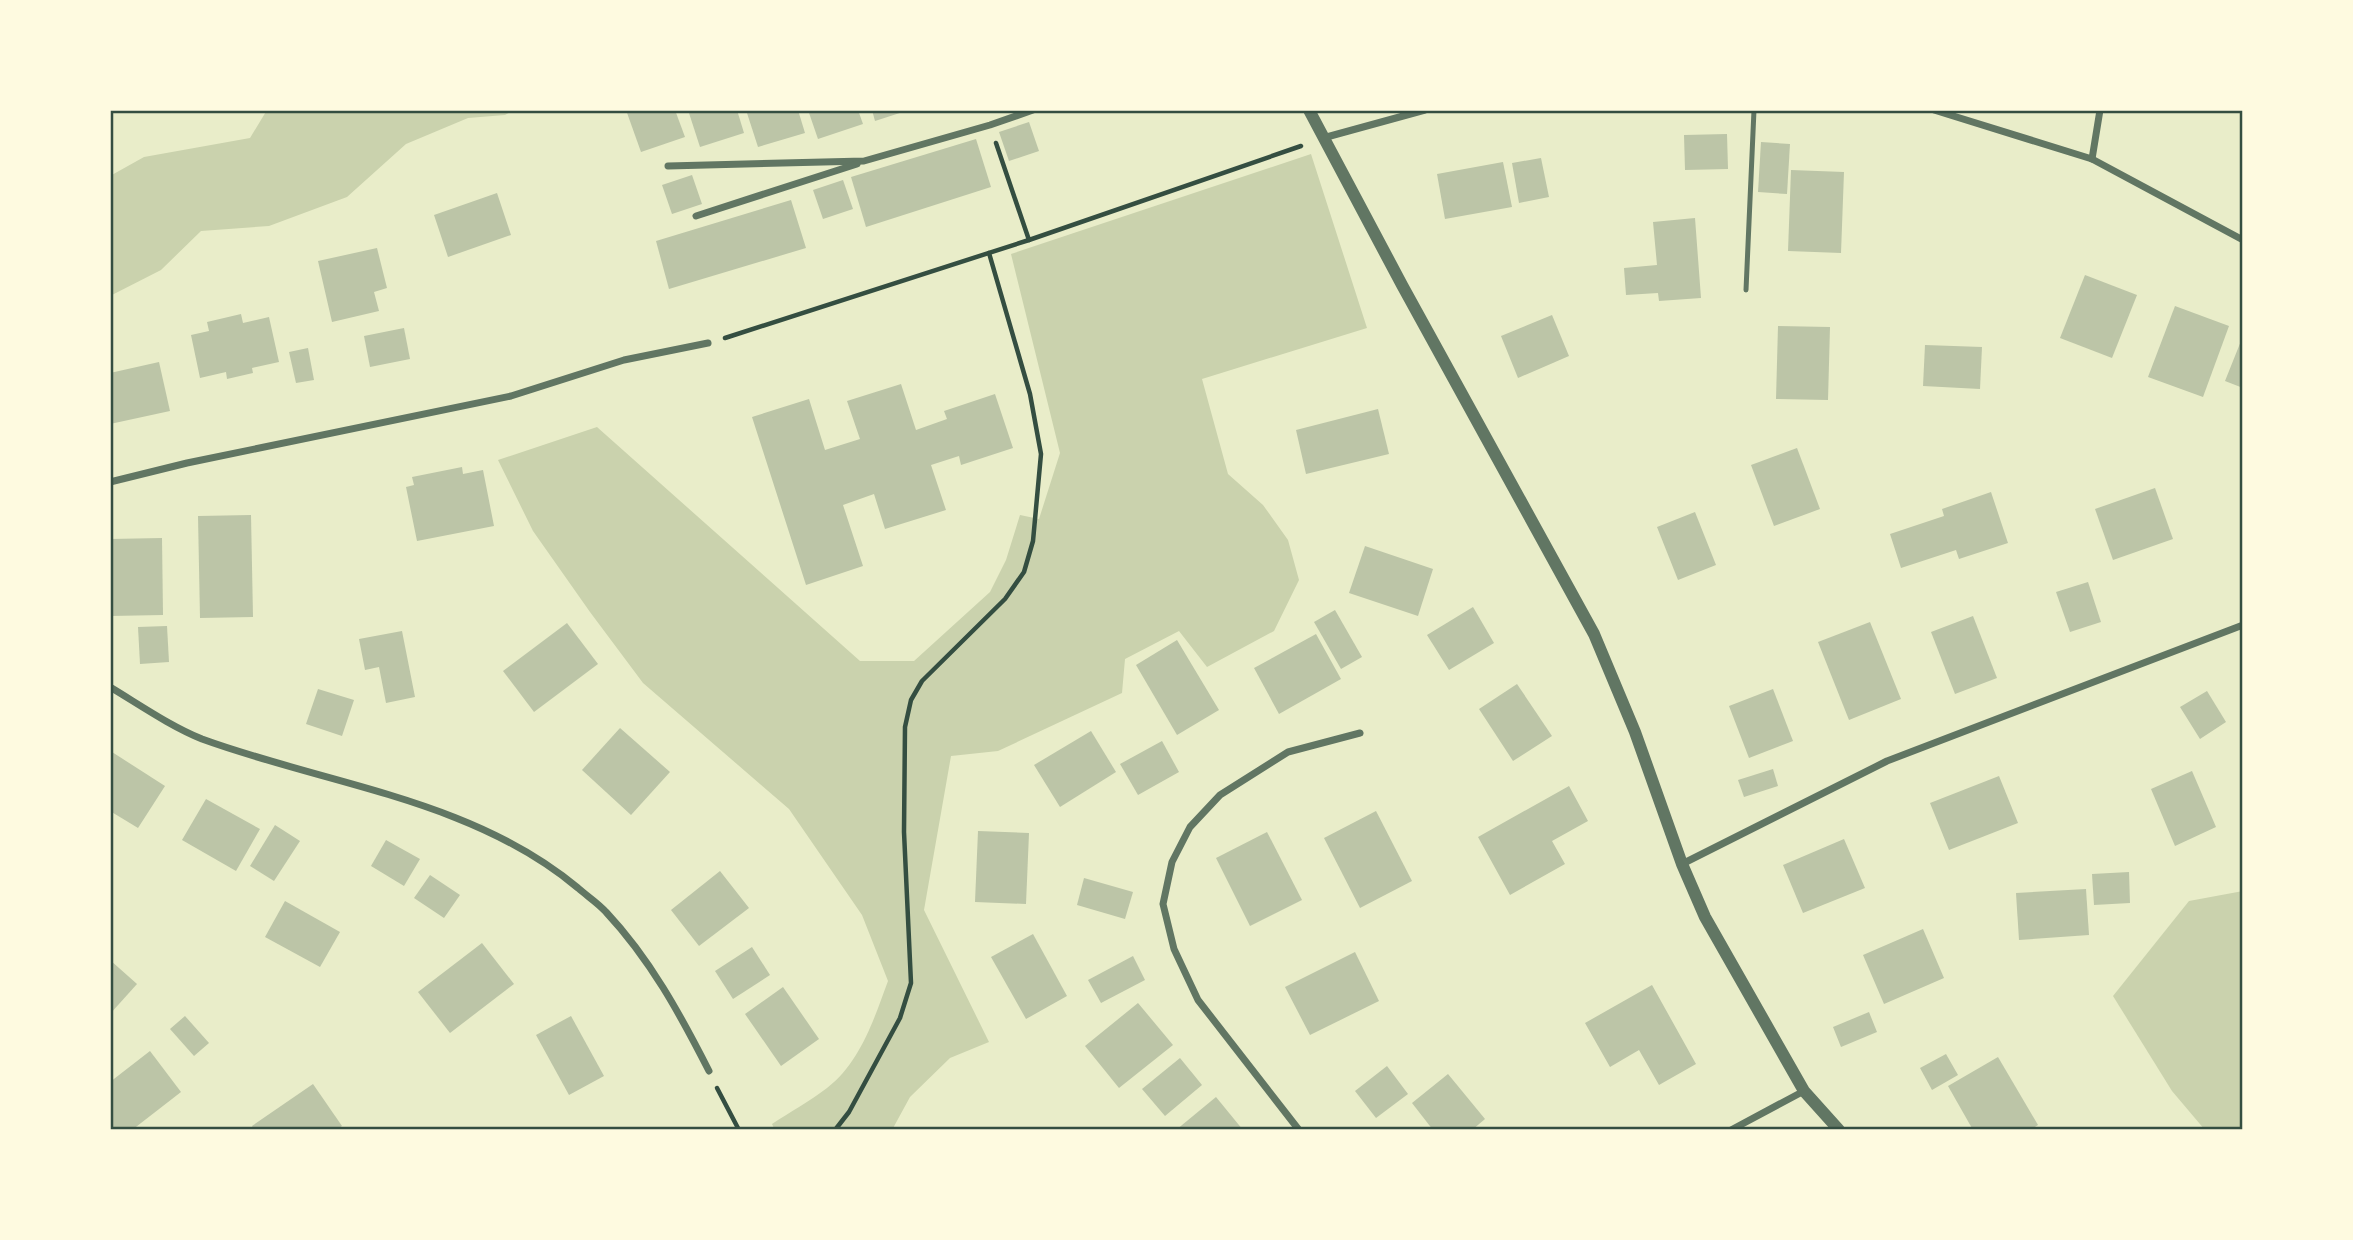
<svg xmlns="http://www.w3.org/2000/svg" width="2353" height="1240" viewBox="0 0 2353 1240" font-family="Overpass,sans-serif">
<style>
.green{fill:#cad2ad}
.building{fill:#bcc5a7}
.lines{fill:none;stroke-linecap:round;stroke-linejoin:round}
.path{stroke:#344e41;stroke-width:4.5}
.service{stroke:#617663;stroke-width:5}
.minor{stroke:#617663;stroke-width:7}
.tertiary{stroke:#617663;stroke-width:12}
.neatline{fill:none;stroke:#344e41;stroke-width:2.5}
</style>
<rect width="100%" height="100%" fill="#e9edc9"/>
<g class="green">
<path d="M267,110H514L505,115L468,118L406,144L347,197L269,226L201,231L161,270L110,296V176L144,157L250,138Z"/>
<path d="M1311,154L1367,328L1202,379L1228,474L1263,505L1288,540L1299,580L1274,631L1207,667L1179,631L1125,659L1122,693L998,751L951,756L924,910L989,1042L950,1058L910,1097L892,1130H775L772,1124C790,1112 810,1101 827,1088C860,1063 874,1019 888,981L862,915L789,809L643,683L590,612L533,531L498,460L597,427L860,661H914L990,592L1006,560L1020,515L1039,519L1060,453L1011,254Z"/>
<path d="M2243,891V1130H2205L2172,1091L2113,996L2189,901Z"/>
</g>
<g class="building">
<path d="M626,110H675L685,137L641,152Z"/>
<path d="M688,110H737L744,133L700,147Z"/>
<path d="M746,110H798L805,133L758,147Z"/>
<path d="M808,110H858L863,124L818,139Z"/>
<path d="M872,110H906V111L875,121Z"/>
<path d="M1029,122L1039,151L1009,161L999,132Z"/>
<path d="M1727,134L1728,169L1685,170L1684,135Z"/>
<path d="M976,139L991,187L866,227L851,177Z"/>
<path d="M1761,142L1790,144L1787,194L1758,192Z"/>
<path d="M1541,158L1549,197L1519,203L1512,163Z"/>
<path d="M1503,162L1512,207L1445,219L1437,174Z"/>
<path d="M1791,170L1844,172L1841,253L1788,251Z"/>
<path d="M692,175L702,204L672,214L662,185Z"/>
<path d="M843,180L853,209L823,219L813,190Z"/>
<path d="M497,193L511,235L448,257L434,215Z"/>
<path d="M791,200L806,248L669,289L656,241Z"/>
<path d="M1695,218L1701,298L1659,301L1658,293L1626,295L1624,268L1657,265L1653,222Z"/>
<path d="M377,248L387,288L374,292L379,311L332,322L318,261Z"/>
<path d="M2085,275L2137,295L2112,358L2060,338Z"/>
<path d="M2175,306L2229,326L2203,397L2148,377Z"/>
<path d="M241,314L243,323L269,317L279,362L252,368L253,373L227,379L226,372L200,378L191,335L209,331L207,322Z"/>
<path d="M1552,315L1569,356L1518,378L1501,336Z"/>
<path d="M1778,326L1830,327L1828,400L1776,399Z"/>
<path d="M404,328L410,359L370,367L364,336Z"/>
<path d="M2243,336V388L2225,381Z"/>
<path d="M1925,345L1982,347L1980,389L1923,386Z"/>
<path d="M308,348L314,380L296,383L289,352Z"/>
<path d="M159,362L170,411L110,424V373Z"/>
<path d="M901,384L916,430L947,419L944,411L995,394L1013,448L961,465L959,456L931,465L946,510L885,529L874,494L843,505L863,566L806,585L752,417L809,399L825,450L860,439L847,401Z"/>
<path d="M1378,409L1389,454L1306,474L1296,430Z"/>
<path d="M1797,448L1820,509L1774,526L1751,465Z"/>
<path d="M462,467L463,474L483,470L494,526L417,541L406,487L414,485L412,477Z"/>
<path d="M2155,488L2173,539L2113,560L2095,509Z"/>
<path d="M1991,492L2008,543L1959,559L1956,550L1901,568L1890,534L1944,516L1942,509Z"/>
<path d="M1695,512L1716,565L1678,580L1657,527Z"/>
<path d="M251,515L253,617L200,618L198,516Z"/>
<path d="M162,538L163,615L110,616V539Z"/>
<path d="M1365,546L1433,569L1418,616L1349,593Z"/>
<path d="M2088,582L2101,622L2070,632L2056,592Z"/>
<path d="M1473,607L1494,643L1449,670L1427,635Z"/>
<path d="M1335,610L1362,657L1341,669L1314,622Z"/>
<path d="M1973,616L1997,678L1955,694L1931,632Z"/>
<path d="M1870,622L1901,699L1849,720L1818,642Z"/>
<path d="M567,623L598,664L534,712L503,671Z"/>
<path d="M167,626L169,662L140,664L138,627Z"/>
<path d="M402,631L415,697L386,703L379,667L365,670L359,639Z"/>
<path d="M1316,634L1341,679L1279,714L1254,668Z"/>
<path d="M1177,640L1219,710L1177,735L1136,665Z"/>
<path d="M1517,684L1552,736L1513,761L1479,709Z"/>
<path d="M318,689L354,700L342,736L306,724Z"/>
<path d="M1773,689L1793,741L1749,758L1729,706Z"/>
<path d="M2207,691L2226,722L2200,739L2180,707Z"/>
<path d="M620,728L670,772L631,815L582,770Z"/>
<path d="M1091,731L1116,772L1060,807L1034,765Z"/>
<path d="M1162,741L1179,772L1138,795L1120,764Z"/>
<path d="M112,752L165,786L138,828L110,811Z"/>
<path d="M1773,769L1778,786L1744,797L1738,780Z"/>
<path d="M2192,771L2216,827L2175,846L2151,789Z"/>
<path d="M1999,776L2018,823L1949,850L1930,803Z"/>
<path d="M1569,786L1588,821L1552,841L1565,864L1510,895L1478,837Z"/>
<path d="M206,799L260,829L236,871L182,840Z"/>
<path d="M1376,811L1412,881L1360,908L1324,838Z"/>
<path d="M275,825L300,841L274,881L250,866Z"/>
<path d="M978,831L1029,833L1026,904L975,902Z"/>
<path d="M1267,832L1302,900L1250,926L1216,858Z"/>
<path d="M1844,839L1865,888L1803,913L1783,865Z"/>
<path d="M386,840L420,859L404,886L371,866Z"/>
<path d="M720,871L749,908L699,946L671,910Z"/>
<path d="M2129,872L2130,903L2094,905L2092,874Z"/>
<path d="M430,875L460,895L444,918L414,898Z"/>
<path d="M1084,878L1133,892L1125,919L1077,905Z"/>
<path d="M2086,889L2089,935L2019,940L2016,893Z"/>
<path d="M285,901L340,932L320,967L265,937Z"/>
<path d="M1923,929L1944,978L1884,1004L1863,955Z"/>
<path d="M1033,934L1067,996L1026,1019L991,957Z"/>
<path d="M482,943L514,984L450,1033L418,992Z"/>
<path d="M752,947L770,975L733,999L715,971Z"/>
<path d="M1355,952L1379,1001L1310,1035L1285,987Z"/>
<path d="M1133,956L1145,980L1101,1003L1088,980Z"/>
<path d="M110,960L137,984L110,1014Z"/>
<path d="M1652,985L1696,1064L1659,1085L1639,1050L1610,1067L1585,1023Z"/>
<path d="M783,987L819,1039L781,1066L745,1014Z"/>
<path d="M1138,1003L1173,1045L1119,1088L1085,1046Z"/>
<path d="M1869,1012L1877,1032L1841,1047L1833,1027Z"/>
<path d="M185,1016L209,1043L194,1056L170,1029Z"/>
<path d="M571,1016L604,1076L569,1095L536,1035Z"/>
<path d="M150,1051L181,1092L132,1130H110V1082Z"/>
<path d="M1946,1054L1958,1075L1932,1090L1920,1068Z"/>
<path d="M1998,1057L2038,1125L2030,1130H1973L1948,1086Z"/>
<path d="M1180,1058L1202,1085L1165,1116L1142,1089Z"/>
<path d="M1387,1066L1408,1094L1376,1118L1355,1091Z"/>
<path d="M1448,1074L1485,1119L1472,1130H1433L1412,1103Z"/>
<path d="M313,1084L342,1126L336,1130H254L252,1126Z"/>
<path d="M1216,1097L1243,1130H1176Z"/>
</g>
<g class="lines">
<g class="path">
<path d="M996,143L1029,240"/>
<path d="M725,338L1029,240L1301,146"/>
<path d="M717,1088L739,1130"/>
<path d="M835,1130L849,1112L900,1018L911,983L904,832L905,727L911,700L922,681L1005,599L1024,572L1033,541L1041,454L1030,394L989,253"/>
</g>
<path class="service" d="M1746,290L1754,110"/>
<g class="minor">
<path d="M1934,110L2092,159L2243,240"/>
<path d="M1323,138L1425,110"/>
<path d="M2092,159L2100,110"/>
<path d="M668,166L864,161L990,125L1033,110"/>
<path d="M696,216L857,164"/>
<path d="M110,482L187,463L511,396L624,360L708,343"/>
<path d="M110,687C140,705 170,726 202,739C328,785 472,799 578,888C587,896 598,903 606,912C650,959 680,1014 709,1071"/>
<path d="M1682,864L1887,761L2243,625"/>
<path d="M1299,1130L1198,1000L1174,949L1163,904L1172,862L1190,827L1220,795L1288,752L1360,733"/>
<path d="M1731,1130L1804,1091"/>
</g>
<path class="tertiary" d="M1309,110L1402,285L1594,634L1635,732L1682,864L1705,917L1804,1091L1839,1130"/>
</g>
<rect width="2353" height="1240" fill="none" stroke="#fefae0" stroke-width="224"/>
<rect x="112" y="112" width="2129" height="1016" class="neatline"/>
</svg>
